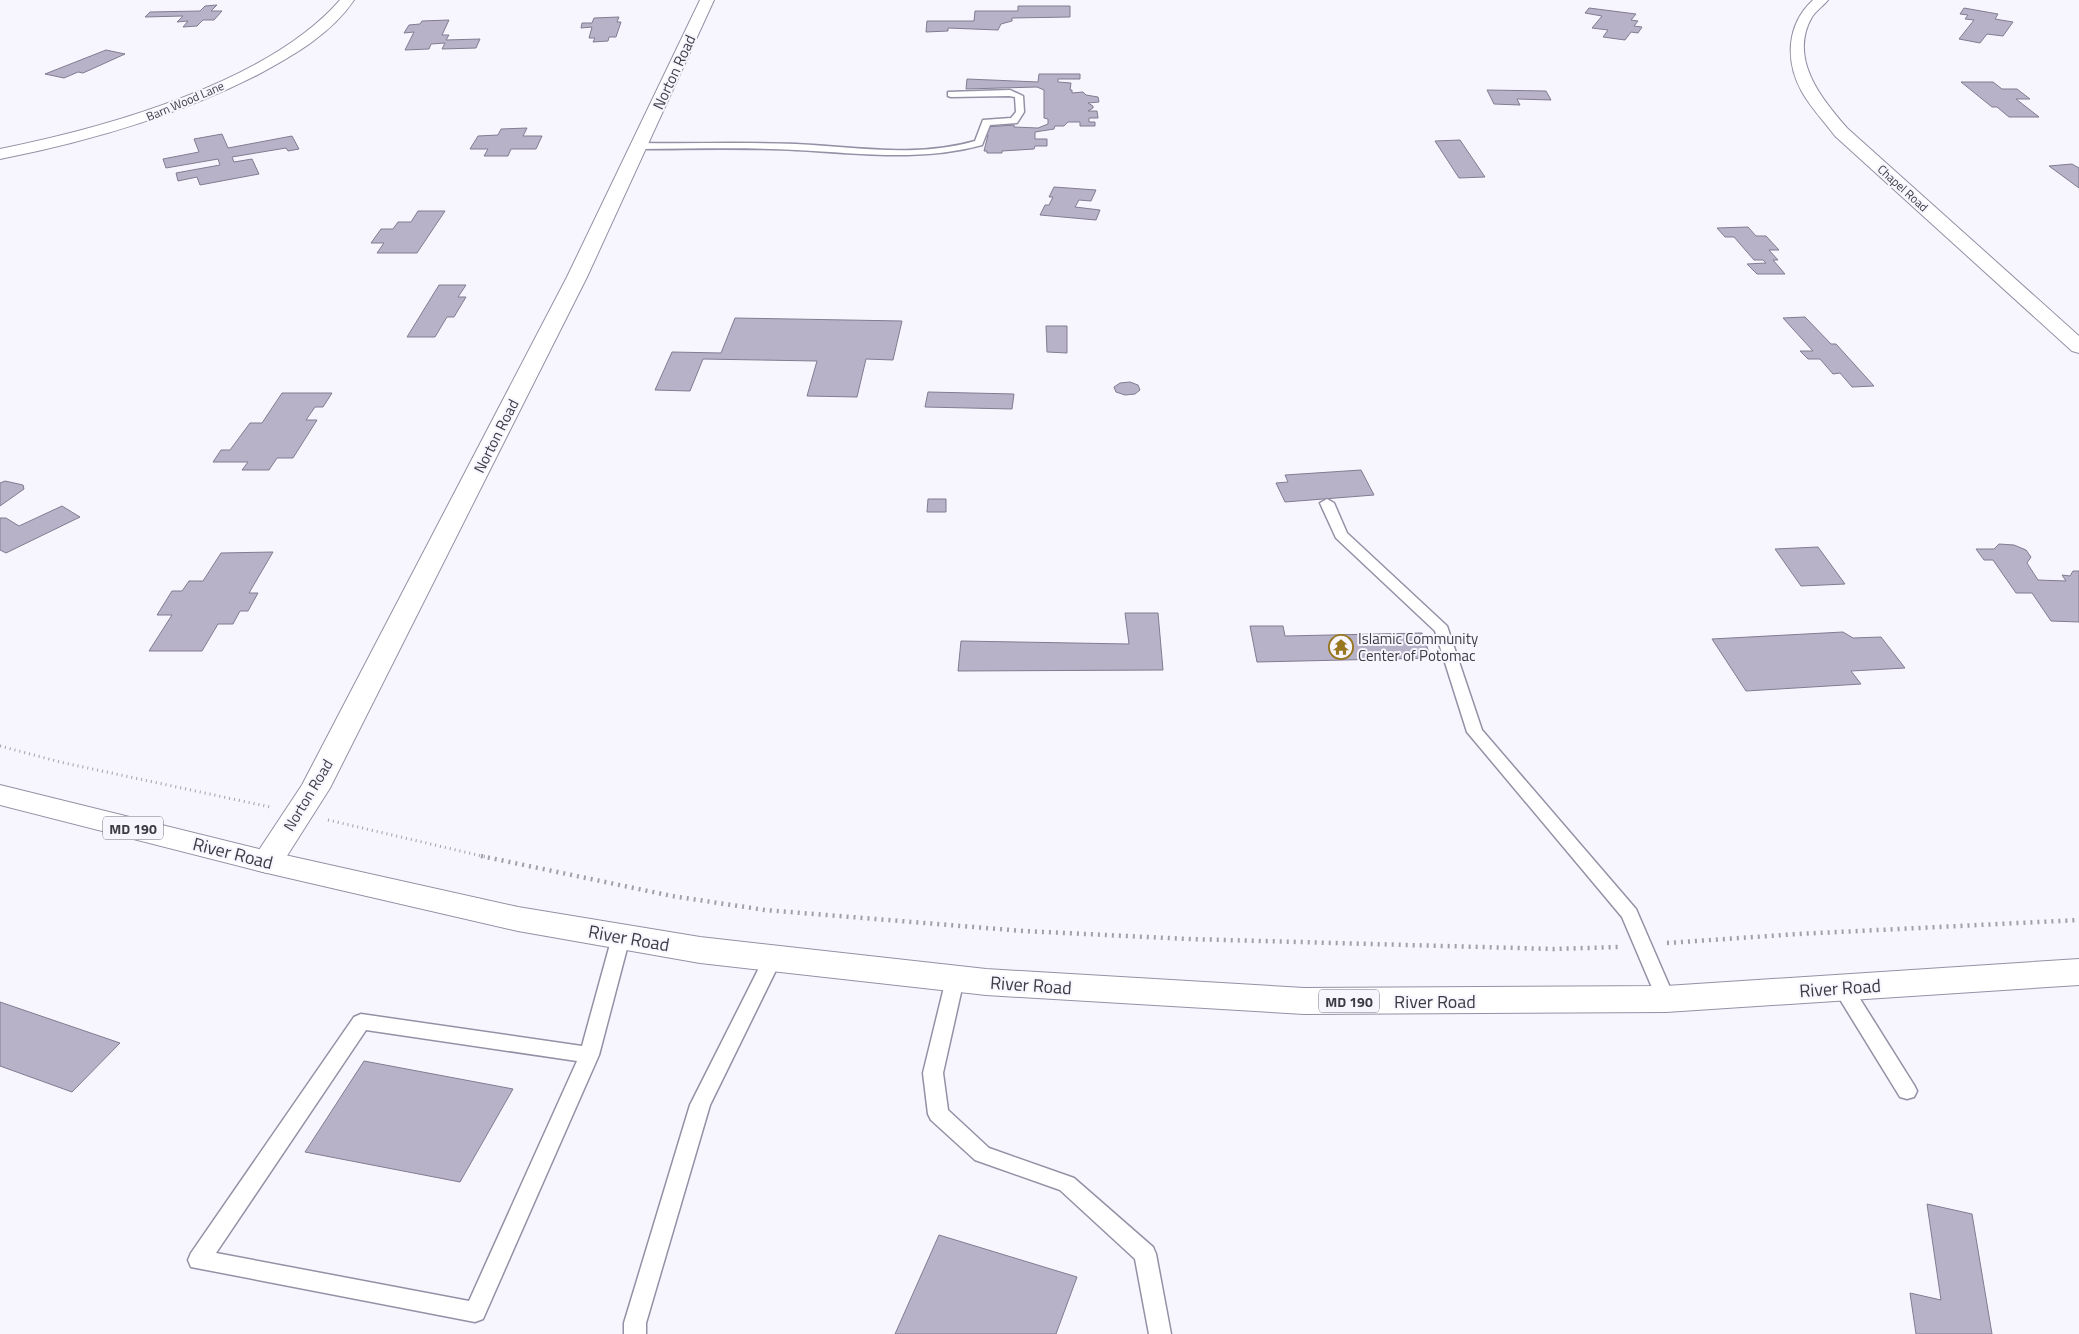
<svg xmlns="http://www.w3.org/2000/svg" width="2079" height="1334" viewBox="0 0 2079 1334" font-family="'Titillium Web',sans-serif">
<style>
.building{fill:#b7b2c8;stroke:#817c91}
.lines{fill:none;stroke-linecap:round;stroke-linejoin:round}
.lane-casing{stroke:#9590a5;stroke-width:3}
.street-casing{stroke:#9590a5;stroke-width:2}
.primary-casing{stroke:#9590a5;stroke-width:2}
.path-far1{stroke:#a19fa8;stroke-width:3;stroke-dasharray:1 4;stroke-linecap:butt}
.path{stroke:#a19fa8;stroke-width:4.5;stroke-dasharray:2 5;stroke-linecap:butt}
.lane{fill:#fff;fill-rule:evenodd}
.street{fill:#fff;fill-rule:evenodd}
.primary{fill:#fff;fill-rule:evenodd}
.labels{text-anchor:middle;dominant-baseline:central;stroke-width:4;stroke-linejoin:round;paint-order:stroke}
.far-street-label{font-size:12px;fill:#3d3b44;stroke:#f7f5fe}
.shield{fill:#f7f5fe;stroke:#75737c;stroke-width:1}
.shield-label{font-size:14px;font-weight:bold;fill:#3d3b44}
.street-label{font-size:15px;fill:#3d3b44;stroke:#f7f5fe}
.poi-label{font-size:15px;fill:#3d3b44;stroke:#f7f5fe;text-anchor:start}
.near-street-label{font-size:18px;fill:#3d3b44;stroke:#f7f5fe}
</style>
<rect width="100%" height="100%" fill="#f7f5fe"/>
<g class="building">
<path d="M217,5L211,11H222L214,20H203L197,26L183,27L188,21L177,22L183,16L145,17L150,12L200,11L205,6Z"/>
<path d="M1018,6H1070V17L1012,18V21L1001,24L998,30L948,28V31L926,32L927,21H974L975,11H1018Z"/>
<path d="M1589,8L1636,14L1631,20L1638,21L1634,26L1642,27L1638,33L1631,32L1625,40L1603,37L1608,30L1592,28L1602,16L1585,13Z"/>
<path d="M1964,8L1998,14L1995,19L2013,22L2003,36L1987,34L1980,43L1959,39L1974,20L1965,19L1968,15L1960,14Z"/>
<path d="M619,17L617,22H621L616,37H609L608,41L593,42L595,38H589L592,27L581,28L582,23H592L594,18Z"/>
<path d="M449,20L442,35H449L446,40L480,39L476,48L442,49L445,43L431,44L429,49L405,50L414,32L404,33L409,25L420,24L422,21Z"/>
<path d="M106,50L125,54L83,73L78,72L64,78L45,74Z"/>
<path d="M1039,74H1080V79H1058V82L1071,83L1070,90H1072V93L1083,92L1086,95L1098,97L1099,102L1088,103L1093,106V108L1088,111H1097L1098,118H1089V122H1095V126H1080V122H1068L1064,126H1055L1054,129L1035,132V139H1047V146H1035L1034,149L1002,151V153H987V151H984L988,135H985V127L1014,125V127L1038,128L1048,124V119L1044,118V90L1037,87L966,89L967,79L1038,82Z"/>
<path d="M1961,82H1993L2002,89H2017L2030,99H2016L2039,117H2009L1997,107H1992Z"/>
<path d="M1487,90L1546,91L1551,100L1517,99L1520,105L1494,104Z"/>
<path d="M527,128L523,136H542L536,149H511L508,156H484L488,149H470L478,136L498,135L501,129Z"/>
<path d="M222,134L228,148L292,136L299,149L288,151L286,148L232,157L234,162L252,159L259,174L200,185L197,177L178,181L176,173L220,165L218,159L166,168L163,159L199,152L194,139Z"/>
<path d="M1460,140L1485,177L1459,178L1435,141Z"/>
<path d="M2072,164L2079,168V188L2049,166Z"/>
<path d="M1054,187L1096,190L1091,201L1079,200L1075,207L1100,210L1096,220L1040,215L1045,205H1049L1053,197H1049Z"/>
<path d="M418,211H445L417,253H377L384,243H371L381,229H393L398,222H411Z"/>
<path d="M1748,227L1756,236H1766L1779,250H1769L1778,260H1773L1785,274H1757L1747,264L1766,263L1763,260H1754L1734,237H1725L1717,228Z"/>
<path d="M439,285H466L458,297H466L454,317H447L435,337H407Z"/>
<path d="M1805,317L1831,344H1836L1874,386L1852,387L1840,373L1833,374L1820,359H1808L1800,351H1813L1783,318Z"/>
<path d="M735,318L902,321L893,360L866,359L857,397L807,396L817,361L703,359L690,391L655,390L672,352L721,353Z"/>
<path d="M1046,326H1067V353L1047,352Z"/>
<path d="M1130,382L1138,385L1140,390L1135,394L1125,395L1116,392L1114,387L1120,383Z"/>
<path d="M928,392L1014,394L1012,409L925,407Z"/>
<path d="M282,393H332L323,407H315L306,420H317L293,458H277L269,470H242L248,462H213L221,450H230L250,423H262Z"/>
<path d="M1361,470L1374,495L1285,502L1276,483L1288,482L1285,475Z"/>
<path d="M5,481L23,485L24,489L0,506V483Z"/>
<path d="M928,499H946V512H927Z"/>
<path d="M62,506L80,517L6,553L0,550V518H6L19,526Z"/>
<path d="M1999,544L2014,545L2026,550L2031,557L2027,563L2038,580L2066,581L2062,575L2070,576L2073,571H2079V622L2051,621L2032,593H2016L1993,560H1984L1976,549H1994Z"/>
<path d="M1818,547L1845,584L1801,586L1775,549Z"/>
<path d="M273,552L249,593H258L248,611H240L233,624H218L202,651H149L172,615H157L172,591H182L189,581H203L221,553Z"/>
<path d="M1125,613H1158L1163,670L958,671L961,641L1129,644Z"/>
<path d="M1250,626H1283L1285,636L1422,633L1431,658L1257,662Z"/>
<path d="M1843,632L1853,638L1881,637L1905,668L1851,671L1861,684L1746,691L1712,639Z"/>
<path d="M0,1002L120,1043L72,1092L0,1066Z"/>
<path d="M364,1061L513,1089L460,1182L305,1152Z"/>
<path d="M1927,1204L1972,1214L1992,1334H1916L1910,1293L1941,1300Z"/>
<path d="M939,1235L1077,1277L1056,1334H895Z"/>
</g>
<g class="lines">
<defs>
<g id="lane">
<path d="M1010,90L1023,96L1024,112L1017,123L990,125L982,145C920,162 859,153 796,150C744,147 691,149 639,149L634,146L639,143C691,144 744,142 796,144C856,147 916,158 975,141L983,120L1011,118L1016,112L1015,97L1009,96L951,97L948,96V92Z"/>
<path d="M1327,499L1334,503L1347,533L1447,626L1482,730L1636,909L1675,999L1673,1004L1666,1006L1659,1004L1622,917L1467,732L1435,631L1336,538L1320,503Z"/>
<path d="M621,930L627,932L630,937L599,1055L483,1319L475,1322L191,1267L188,1260L191,1253L354,1017L361,1014L582,1046L612,937L615,932ZM366,1030L577,1061L469,1301L216,1253Z"/>
<path d="M773,951L779,953L782,958L710,1105L646,1323V1334H624V1323L690,1105L764,958L767,953Z"/>
<path d="M955,972L962,974L964,979L943,1073L948,1110L989,1148L1074,1178L1153,1247L1156,1254L1171,1334H1149L1135,1259L1060,1190L975,1160L931,1120L928,1114L923,1073L946,979L948,974Z"/>
<path d="M1843,981L1850,983L1914,1085L1917,1091L1914,1097L1907,1099L1900,1097L1836,993L1834,988L1836,983Z"/>
</g>
<g id="street">
<path d="M340,0H354C331,34 294,55 259,74C177,116 90,141 0,159V149C105,128 268,83 340,0Z"/>
<path d="M700,0H714L587,277L330,788L278,870L267,873L256,870L251,862L302,785L567,277Z"/>
<path d="M1813,0H1828C1823,6 1816,11 1812,17C1788,59 1822,99 1847,128L2079,336V353L2072,351L1835,136C1824,121 1811,108 1802,92C1785,61 1786,25 1813,0Z"/>
</g>
<path id="primary" d="M0,785L267,851L518,907L700,937L986,969L1304,988L1666,986L2079,959V985L1666,1012L1304,1014L986,995L700,963L518,931L267,873L0,805Z"/>
</defs>
<use href="#lane" class="lane-casing"/>
<use href="#street" class="street-casing"/>
<use href="#primary" class="primary-casing"/>
<g class="path-far1">
<path d="M0,746L60,762L270,807"/>
<path d="M328,820L486,857"/>
</g>
<g class="path">
<path d="M481,856L672,896L765,910L1023,931L1189,939L1554,949L1618,947"/>
<path d="M1667,943L1798,934L2079,920"/>
</g>
<use href="#lane" class="lane"/>
<use href="#street" class="street"/>
<use href="#primary" class="primary"/>
</g>
<defs>
<symbol id="temple-ring" viewBox="-11 -11 22 22"><circle r="9.5" fill="#f7f5fe" stroke="#997721" stroke-width="1.5"/><path d="M0-6L5-2H3V0L6.5 2.5H4V6H1.5V3h-3V6H-4V2.5H-6.5L-3 0V-2H-5Z" fill="#997721"/></symbol>
</defs>
<g fill-rule="evenodd">
<use href="#temple-ring" x="1327" y="633" width="28" height="28"/>
</g>
<g class="labels">
<g class="far-street-label">
<text transform="translate(185 101) rotate(-23)">Barn Wood Lane</text>
<text transform="translate(1903 188) rotate(42)">Chapel Road</text>
</g>
<g class="shield">
<rect x="103" y="816.5" width="60" height="23" rx="4"/>
<rect x="1319" y="989.5" width="60" height="23" rx="4"/>
</g>
<g class="shield-label">
<text x="133" y="828">MD 190</text>
<text x="1349" y="1001">MD 190</text>
</g>
<g class="street-label">
<text transform="translate(674 72) rotate(-65)">Norton Road</text>
<text transform="translate(496 436) rotate(-63)">Norton Road</text>
<text transform="translate(308 795) rotate(-59)">Norton Road</text>
</g>
<g class="poi-label">
<text x="1358" y="638">Islamic Community<tspan x="1358" dy="17">Center of Potomac</tspan></text>
</g>
<g class="near-street-label">
<text transform="translate(233 853) rotate(14)">River Road</text>
<text transform="translate(629 938) rotate(10)">River Road</text>
<text transform="translate(1031 985) rotate(4)">River Road</text>
<text transform="translate(1840 988) rotate(-4)">River Road</text>
<text x="1435" y="1001">River Road</text>
</g>
</g>
</svg>
